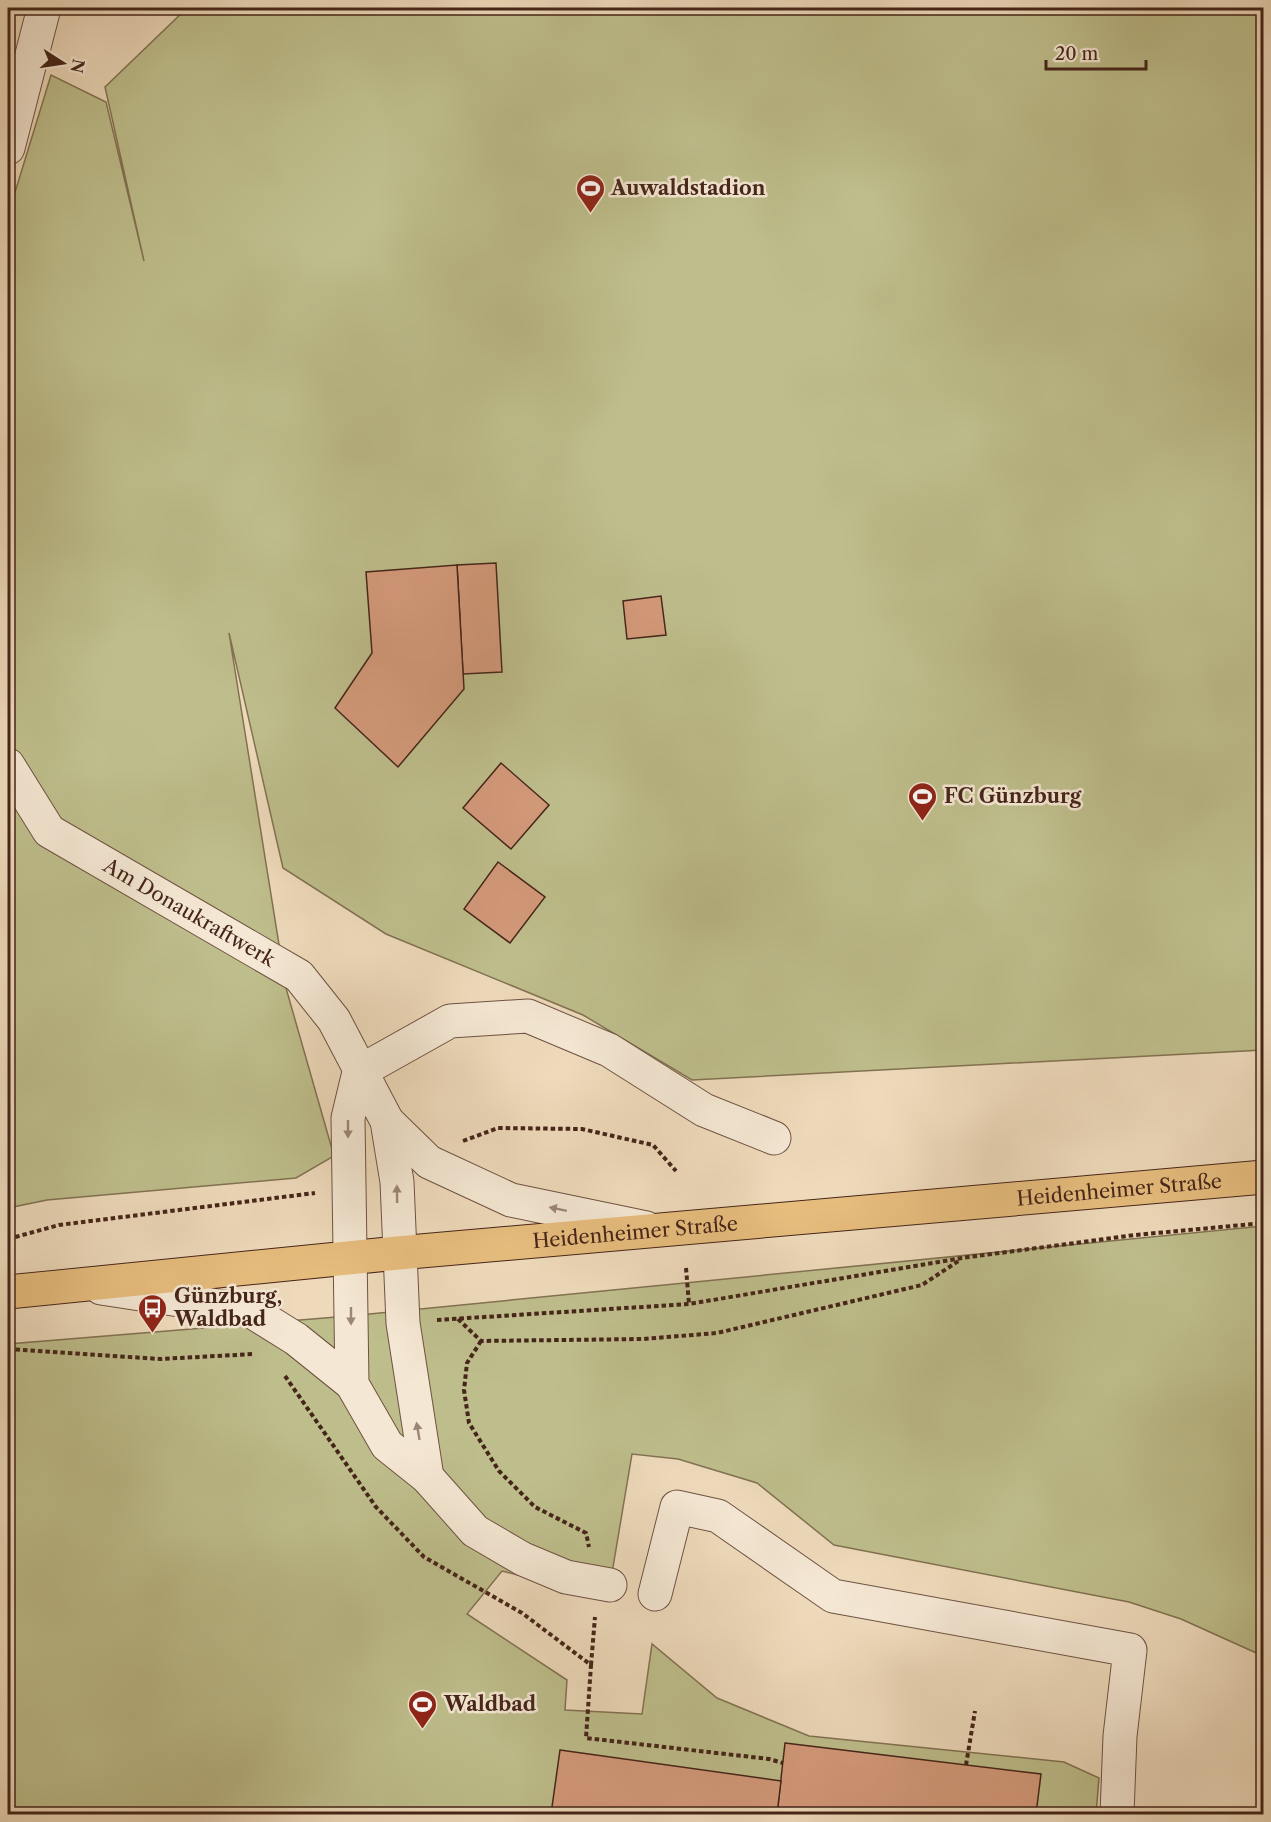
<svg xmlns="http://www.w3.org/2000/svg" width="1271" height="1822" viewBox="0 0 1271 1822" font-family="'Libre Caslon Text',serif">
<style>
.green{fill:#bebe8c;stroke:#827252;stroke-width:1.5}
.building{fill:#d49a7b;stroke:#452519;stroke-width:1.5}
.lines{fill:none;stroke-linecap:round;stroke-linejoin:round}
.minor-casing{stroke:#6f5242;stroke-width:35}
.major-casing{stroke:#452519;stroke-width:35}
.path{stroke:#452519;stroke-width:4;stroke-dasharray:4.5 3;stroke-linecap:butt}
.minor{stroke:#f4e7d3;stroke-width:33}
.major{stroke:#e7bd7e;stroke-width:33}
.oneway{fill:#9c8676}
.labels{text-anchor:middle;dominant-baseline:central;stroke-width:5;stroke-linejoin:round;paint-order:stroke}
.poi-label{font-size:20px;font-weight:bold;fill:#452519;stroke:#f4e7d3;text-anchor:start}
.street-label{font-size:20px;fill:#452519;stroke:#f4e7d3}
</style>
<rect width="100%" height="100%" fill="#eedabb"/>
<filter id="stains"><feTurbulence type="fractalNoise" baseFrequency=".00333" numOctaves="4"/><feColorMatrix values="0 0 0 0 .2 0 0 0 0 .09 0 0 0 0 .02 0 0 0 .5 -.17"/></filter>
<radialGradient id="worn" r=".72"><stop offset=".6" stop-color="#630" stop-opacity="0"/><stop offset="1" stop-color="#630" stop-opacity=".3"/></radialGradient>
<g class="green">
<path d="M187,8H1263V1050L692,1080L583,1015L386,934L283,868L229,633L286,988L334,1156L296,1178L47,1200L8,1208V215L51,75L106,102L144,261L105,87Z"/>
<path d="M1263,1226V1656L1181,1619L1129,1602L834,1545L757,1483L678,1459L632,1454L610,1585L603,1597L502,1571L467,1614L567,1680L565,1710L642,1714L652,1644L717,1698L809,1736L1064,1762L1099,1778L1096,1814H8V1344L349,1316Z"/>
</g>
<g class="building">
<path d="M496,563L502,672L463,674L457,565Z"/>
<path d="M457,565L464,689L398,767L335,708L372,653L366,572Z"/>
<path d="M661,596L666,635L627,639L623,601Z"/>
<path d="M501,763L549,805L511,849L463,808Z"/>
<path d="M498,862L545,897L510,943L464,909Z"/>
<path d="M785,1743L1041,1774L1036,1814H777Z"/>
<path d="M560,1750L781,1781L777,1814H551Z"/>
</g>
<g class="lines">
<defs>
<g id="minor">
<path d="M8,148L44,8"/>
<path id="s1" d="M8,765L49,831L299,976L334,1020L387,1121L397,1182L403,1323L427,1477L387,1445L352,1384L348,1118L359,1072"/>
<path d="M359,1072L450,1021L528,1016L609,1050L704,1110L774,1138"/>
<path d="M387,1121L429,1162L511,1200L646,1228"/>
<path d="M101,1288L251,1311L296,1339L352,1384"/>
<path d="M427,1477L475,1531L523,1559L566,1577L610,1585"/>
<path d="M655,1594L677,1507L718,1516L833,1596L1130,1650L1120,1736L1117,1814"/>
</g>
<g id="major">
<path id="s2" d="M8,1292L398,1253L1264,1177"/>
</g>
</defs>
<use href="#minor" class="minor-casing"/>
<use href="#major" class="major-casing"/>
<g class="path">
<path d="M463,1141L498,1128L582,1129L653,1145L676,1171"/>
<path d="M8,1239L59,1225L315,1193"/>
<path d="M686,1268L689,1304"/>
<path d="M458,1319L481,1341L643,1339L717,1333L922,1285L960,1260"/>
<path d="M437,1320L689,1304L962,1258L1135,1235L1264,1223"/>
<path d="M481,1341L467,1363L464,1390L469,1423L499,1471L535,1507L586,1533L589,1547"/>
<path d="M8,1349L160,1359L254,1354"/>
<path d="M285,1376L376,1507L424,1557L522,1613L591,1665L586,1738L769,1759L783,1763"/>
<path d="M591,1665L595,1617"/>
<path d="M966,1765L975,1711"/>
</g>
<use href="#minor" class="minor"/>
<use href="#major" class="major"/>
</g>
<defs><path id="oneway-solid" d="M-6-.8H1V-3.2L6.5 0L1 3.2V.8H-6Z" transform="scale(1.5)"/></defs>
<g class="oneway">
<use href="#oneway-solid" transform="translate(348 1129) rotate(90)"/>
<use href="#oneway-solid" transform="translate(397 1194) rotate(-91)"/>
<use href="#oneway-solid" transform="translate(558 1209) rotate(-168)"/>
<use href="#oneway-solid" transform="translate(351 1316) rotate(90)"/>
<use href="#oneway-solid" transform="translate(418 1431) rotate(-100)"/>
</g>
<defs>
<symbol id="stadium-pin" viewBox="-11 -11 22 30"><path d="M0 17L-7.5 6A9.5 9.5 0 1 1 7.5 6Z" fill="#8f2418" stroke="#f4e7d3"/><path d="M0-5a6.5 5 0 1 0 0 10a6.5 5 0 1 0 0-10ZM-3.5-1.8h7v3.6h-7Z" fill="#fff"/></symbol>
<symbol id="bus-pin" viewBox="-11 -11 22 30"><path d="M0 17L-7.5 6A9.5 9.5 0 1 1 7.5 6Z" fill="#8f2418" stroke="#f4e7d3"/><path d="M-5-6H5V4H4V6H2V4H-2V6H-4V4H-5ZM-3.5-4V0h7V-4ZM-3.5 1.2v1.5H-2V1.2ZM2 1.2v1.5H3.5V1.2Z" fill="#fff"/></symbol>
</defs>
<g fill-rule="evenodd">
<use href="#stadium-pin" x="574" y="172" width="33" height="45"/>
<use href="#stadium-pin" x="906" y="780" width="33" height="45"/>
<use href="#bus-pin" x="136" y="1292" width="33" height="45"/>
<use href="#stadium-pin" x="406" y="1688" width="33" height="45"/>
</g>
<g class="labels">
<g class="poi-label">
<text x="611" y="188">Auwaldstadion</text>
<text x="944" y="796">FC Günzburg</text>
<text x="174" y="1296">Günzburg,<tspan x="174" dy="23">Waldbad</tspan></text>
<text x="444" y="1704">Waldbad</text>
</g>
<g class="street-label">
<text stroke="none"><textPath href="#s1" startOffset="240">Am Donaukraftwerk</textPath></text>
<text stroke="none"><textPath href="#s2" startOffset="1116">Heidenheimer Straße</textPath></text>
<text stroke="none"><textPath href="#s2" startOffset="630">Heidenheimer Straße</textPath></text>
</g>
</g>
<rect width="1271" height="1822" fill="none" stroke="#eedabb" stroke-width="30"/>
<rect x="9" y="9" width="1253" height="1804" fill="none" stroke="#452519" stroke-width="3"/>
<rect x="15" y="15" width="1241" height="1792" fill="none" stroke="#452519" stroke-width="1.5"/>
<g transform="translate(63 63) rotate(102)" stroke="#f4e7d3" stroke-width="4.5" paint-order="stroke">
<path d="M0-4.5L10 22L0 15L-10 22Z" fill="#452519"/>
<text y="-9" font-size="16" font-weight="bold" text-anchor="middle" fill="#452519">N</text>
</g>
<path d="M1046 60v9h100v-9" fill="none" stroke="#452519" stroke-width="3"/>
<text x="1055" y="60" font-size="18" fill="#452519" stroke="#f4e7d3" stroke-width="4.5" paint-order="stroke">20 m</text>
<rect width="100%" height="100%" filter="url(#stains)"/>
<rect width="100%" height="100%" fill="url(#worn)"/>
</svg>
